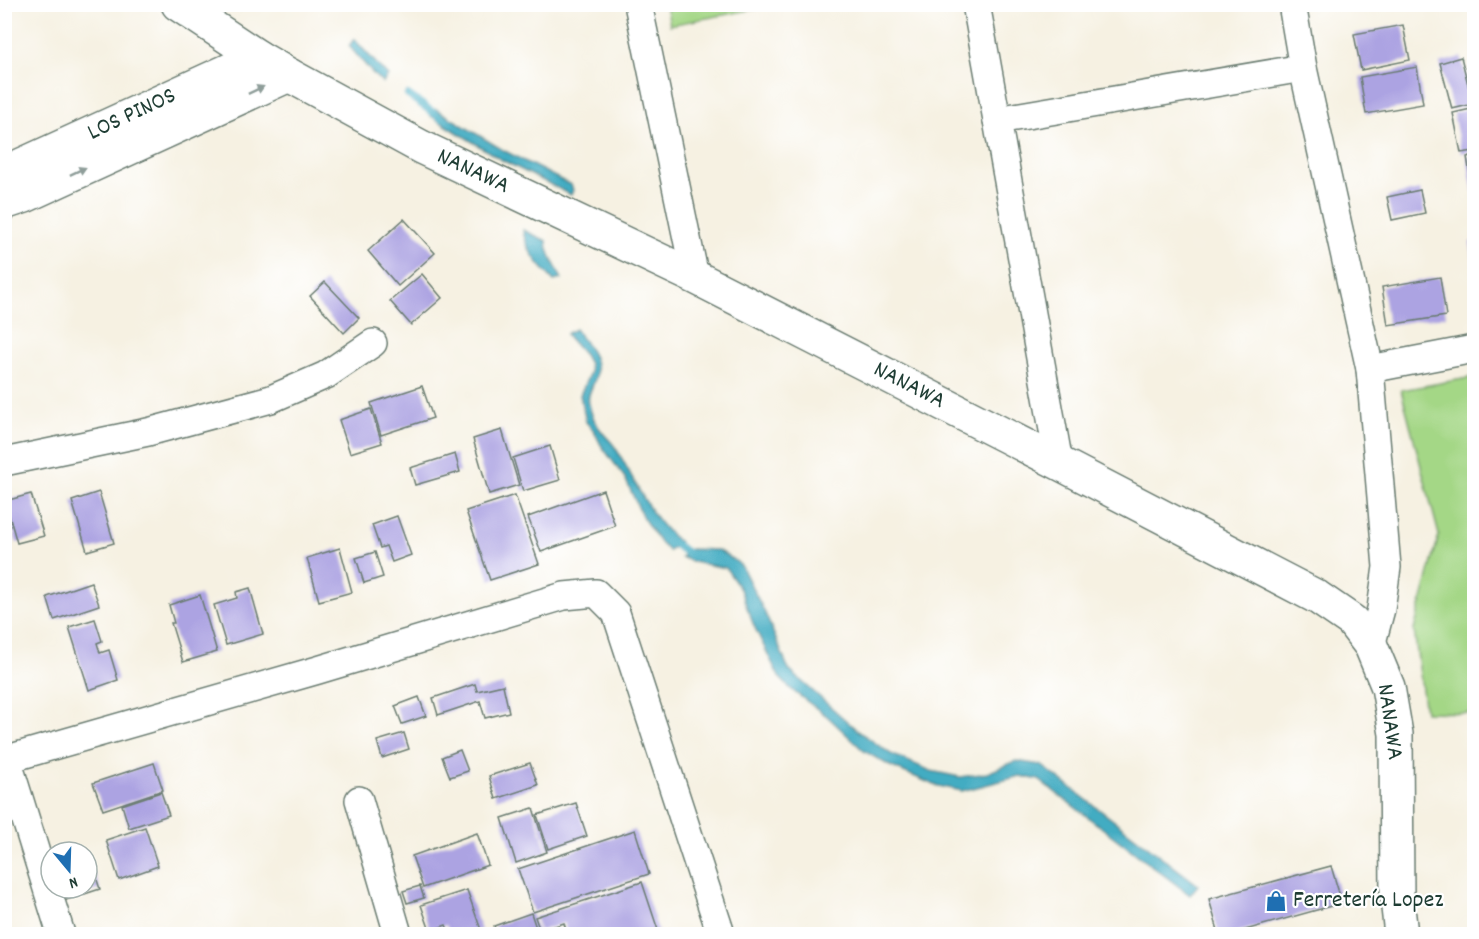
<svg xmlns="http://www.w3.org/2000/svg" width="1479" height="939" viewBox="0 0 1479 939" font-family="Dekko,sans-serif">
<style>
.green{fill:#a4d786;stroke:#628a5d;stroke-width:1.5}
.water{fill:#43acc2;stroke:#31747b;stroke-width:1.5}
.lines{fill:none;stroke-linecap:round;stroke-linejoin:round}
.stream{stroke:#43acc2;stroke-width:8}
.building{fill:#aca3e2}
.street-casing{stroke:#6a7c71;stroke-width:30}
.secondary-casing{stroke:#6a7c71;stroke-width:36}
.street{stroke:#fff;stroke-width:27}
.secondary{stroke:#fff;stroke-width:33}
.oneway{fill:#8f9e9a}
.labels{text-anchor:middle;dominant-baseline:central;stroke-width:4.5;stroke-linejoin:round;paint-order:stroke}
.street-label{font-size:24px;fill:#1f3d34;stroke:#fff}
.poi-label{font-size:24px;fill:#1f3d34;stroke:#fff;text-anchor:start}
</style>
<rect width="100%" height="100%" fill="#fff"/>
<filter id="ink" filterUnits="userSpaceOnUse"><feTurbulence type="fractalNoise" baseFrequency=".0167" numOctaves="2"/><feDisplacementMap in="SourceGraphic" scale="12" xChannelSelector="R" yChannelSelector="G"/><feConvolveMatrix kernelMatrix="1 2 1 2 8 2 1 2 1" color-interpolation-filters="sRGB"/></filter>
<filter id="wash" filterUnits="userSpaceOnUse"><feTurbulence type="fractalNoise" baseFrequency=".008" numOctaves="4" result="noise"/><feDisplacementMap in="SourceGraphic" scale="24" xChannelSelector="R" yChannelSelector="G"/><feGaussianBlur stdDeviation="1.35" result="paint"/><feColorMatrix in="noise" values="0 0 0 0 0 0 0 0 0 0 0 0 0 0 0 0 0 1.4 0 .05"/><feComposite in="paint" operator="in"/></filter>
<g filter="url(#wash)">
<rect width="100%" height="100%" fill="#f6f1e2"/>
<g class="green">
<path d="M666,5V4L777,5L670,25Z"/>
<path d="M1474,377V713L1425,712L1414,630L1439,535L1401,390Z"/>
</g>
<g class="water">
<path d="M354,39L388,76L383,83L373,74L349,46Z"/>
<path d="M436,109L503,150L571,185L573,190L571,195L500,159L431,116Z"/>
<path d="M523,230L547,241C547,254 557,268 562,279L554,281C539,265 526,251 523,230Z"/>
<path d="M575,329C587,345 603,362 594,382C591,390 587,396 589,404C591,414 596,425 603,433C607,438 611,441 615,447C635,479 648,517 679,542L669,551L661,544L643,518L625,478L601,445L594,431L586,422L580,395L590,372L589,364L584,355L569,338L566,334Z"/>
<path d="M690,549L718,550L737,562L742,567L765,613L789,670L857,730L891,754L931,771L960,777L987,773L1016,761L1041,765L1198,885L1190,895L1039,780L1020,776L962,791L934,785L890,766L864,751L828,717L793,691L779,677L754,626L740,589L726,568L693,562L681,557Z"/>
</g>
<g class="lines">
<g class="stream">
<path d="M408,95L441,118"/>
<path d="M669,540L690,555L696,556"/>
</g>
</g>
<g id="blocks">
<g class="building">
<path d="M1403,25L1410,60L1361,70L1354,34Z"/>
<path d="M1461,57L1473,104L1452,109L1440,63Z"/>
<path d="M1417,67L1423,104L1366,114L1360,77Z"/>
<path d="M1471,109L1474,124V151L1461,153L1453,113Z"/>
<path d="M1474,155V192H1473L1467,157Z"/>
<path d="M1420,190L1425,213L1392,220L1387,197Z"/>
<path d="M404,219L435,253L398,286L368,251Z"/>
<path d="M1474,241V260H1473L1470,242Z"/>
<path d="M422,274L442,298L411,325L390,301Z"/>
<path d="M1440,277L1446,316L1388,325L1382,287Z"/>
<path d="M325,282L359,318L344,333L310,296Z"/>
<path d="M422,386L433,418L381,435L371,403Z"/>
<path d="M371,409L382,443L350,453L339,420Z"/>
<path d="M502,430L519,485L489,494L473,439Z"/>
<path d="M550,446L560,480L523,491L513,458Z"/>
<path d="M455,454L460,472L415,485L410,468Z"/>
<path d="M603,490L615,526L541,552L528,517Z"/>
<path d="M99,492L114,543L87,551L72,501Z"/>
<path d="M31,494L44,536L17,543L5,501Z"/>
<path d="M515,495L539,564L490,580L466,511Z"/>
<path d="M397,516L411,555L392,562L386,546L380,548L372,525Z"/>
<path d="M340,548L352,592L319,601L307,558Z"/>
<path d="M375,552L383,577L364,583L356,558Z"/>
<path d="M91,582L99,605L54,620L47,597Z"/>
<path d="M250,588L263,634L226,645L214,605L237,598L236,592Z"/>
<path d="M200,595L217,652L183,662L171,623H174L169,605Z"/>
<path d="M95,619L102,641L97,643L100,653L109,650L118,680L89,690L69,627Z"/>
<path d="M475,684L477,691L503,685L509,712L485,718L480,701L438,715L433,698Z"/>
<path d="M419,697L426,716L402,724L395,706Z"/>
<path d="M404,733L409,749L382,758L377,741Z"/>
<path d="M460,750L468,771L450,777L442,757Z"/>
<path d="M154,763L163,790L103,810L93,783Z"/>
<path d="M530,763L538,785L496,799L489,776Z"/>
<path d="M161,792L169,815L129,828L122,805Z"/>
<path d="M576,803L587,836L548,849L537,815Z"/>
<path d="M533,808L547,852L516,863L502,818Z"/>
<path d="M145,827L158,866L119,880L106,840Z"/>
<path d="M635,830L649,874L533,912L518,869Z"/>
<path d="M477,833L488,865L423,888L412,856Z"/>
<path d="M1331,866L1342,903L1231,934H1219L1209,899Z"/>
<path d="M95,874L100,889L66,900L62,888H87V877Z"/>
<path d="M642,882L659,933L567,934L564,923L540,931L535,917Z"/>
<path d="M420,886L424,898L407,903L403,891Z"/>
<path d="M467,890L481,930L467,934H450L446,925L430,931L421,905Z"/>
<path d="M531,913L538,934H497L494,926Z"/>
<path d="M157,927L160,934H133Z"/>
</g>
</g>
</g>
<g filter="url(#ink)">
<use href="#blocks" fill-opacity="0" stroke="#6a7c71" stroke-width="1.5"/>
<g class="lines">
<defs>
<g id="street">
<path d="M638,4L695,277"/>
<path d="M976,4L1059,463"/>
<path d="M1292,4L1303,68L1370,369L1387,567L1381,609L1371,646"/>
<path d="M997,120L1303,68"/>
<path d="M1370,369L1474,349"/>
<path d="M4,462L148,432L271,399L326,375L373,343"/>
<path d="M7,759L61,934"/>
<path d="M4,760L318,670L564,596L596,593L616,613L721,934"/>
<path d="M359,800L398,934"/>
</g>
<g id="secondary">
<path d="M178,4L258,57L289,75L421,147L695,277L1059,463L1317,597L1352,621L1371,646L1388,687L1396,734L1397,899L1401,934"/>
<path d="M4,172L15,168L258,57"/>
<path d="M4,203L25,196L289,75"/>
</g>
</defs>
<use href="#street" class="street-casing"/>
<use href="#secondary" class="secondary-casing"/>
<use href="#street" class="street"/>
<use href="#secondary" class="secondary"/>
</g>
<defs><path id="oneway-solid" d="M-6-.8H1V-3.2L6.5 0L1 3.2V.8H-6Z" transform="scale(1.5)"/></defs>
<g class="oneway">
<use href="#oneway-solid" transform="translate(256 90) rotate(-25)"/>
<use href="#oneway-solid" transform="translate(78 171) rotate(-25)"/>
</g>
</g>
<defs>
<symbol id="shop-bare" viewBox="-9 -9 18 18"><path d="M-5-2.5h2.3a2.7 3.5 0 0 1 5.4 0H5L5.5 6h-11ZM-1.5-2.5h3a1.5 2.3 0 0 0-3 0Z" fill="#1f6fb2" stroke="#fff" stroke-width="2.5" paint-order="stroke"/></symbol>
</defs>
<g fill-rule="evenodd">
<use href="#shop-bare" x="1261" y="886" width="30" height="30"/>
</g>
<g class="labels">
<g class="street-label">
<text transform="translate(132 115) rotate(-25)">LOS PINOS</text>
<text transform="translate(473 172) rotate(25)">NANAWA</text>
<text transform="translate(909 386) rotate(27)">NANAWA</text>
<text transform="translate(1389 722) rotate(82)">NANAWA</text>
</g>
<g class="poi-label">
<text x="1293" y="901">Ferretería Lopez</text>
</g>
</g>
<rect width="1479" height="939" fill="none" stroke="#fff" stroke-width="24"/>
<g transform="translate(69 870) rotate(161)"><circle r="28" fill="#ffffff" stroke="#a5b1ae" stroke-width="1.5"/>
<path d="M0-4.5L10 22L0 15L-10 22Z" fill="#1f6fb2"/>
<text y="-9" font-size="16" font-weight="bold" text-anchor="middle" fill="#1f3d34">N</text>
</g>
</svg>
